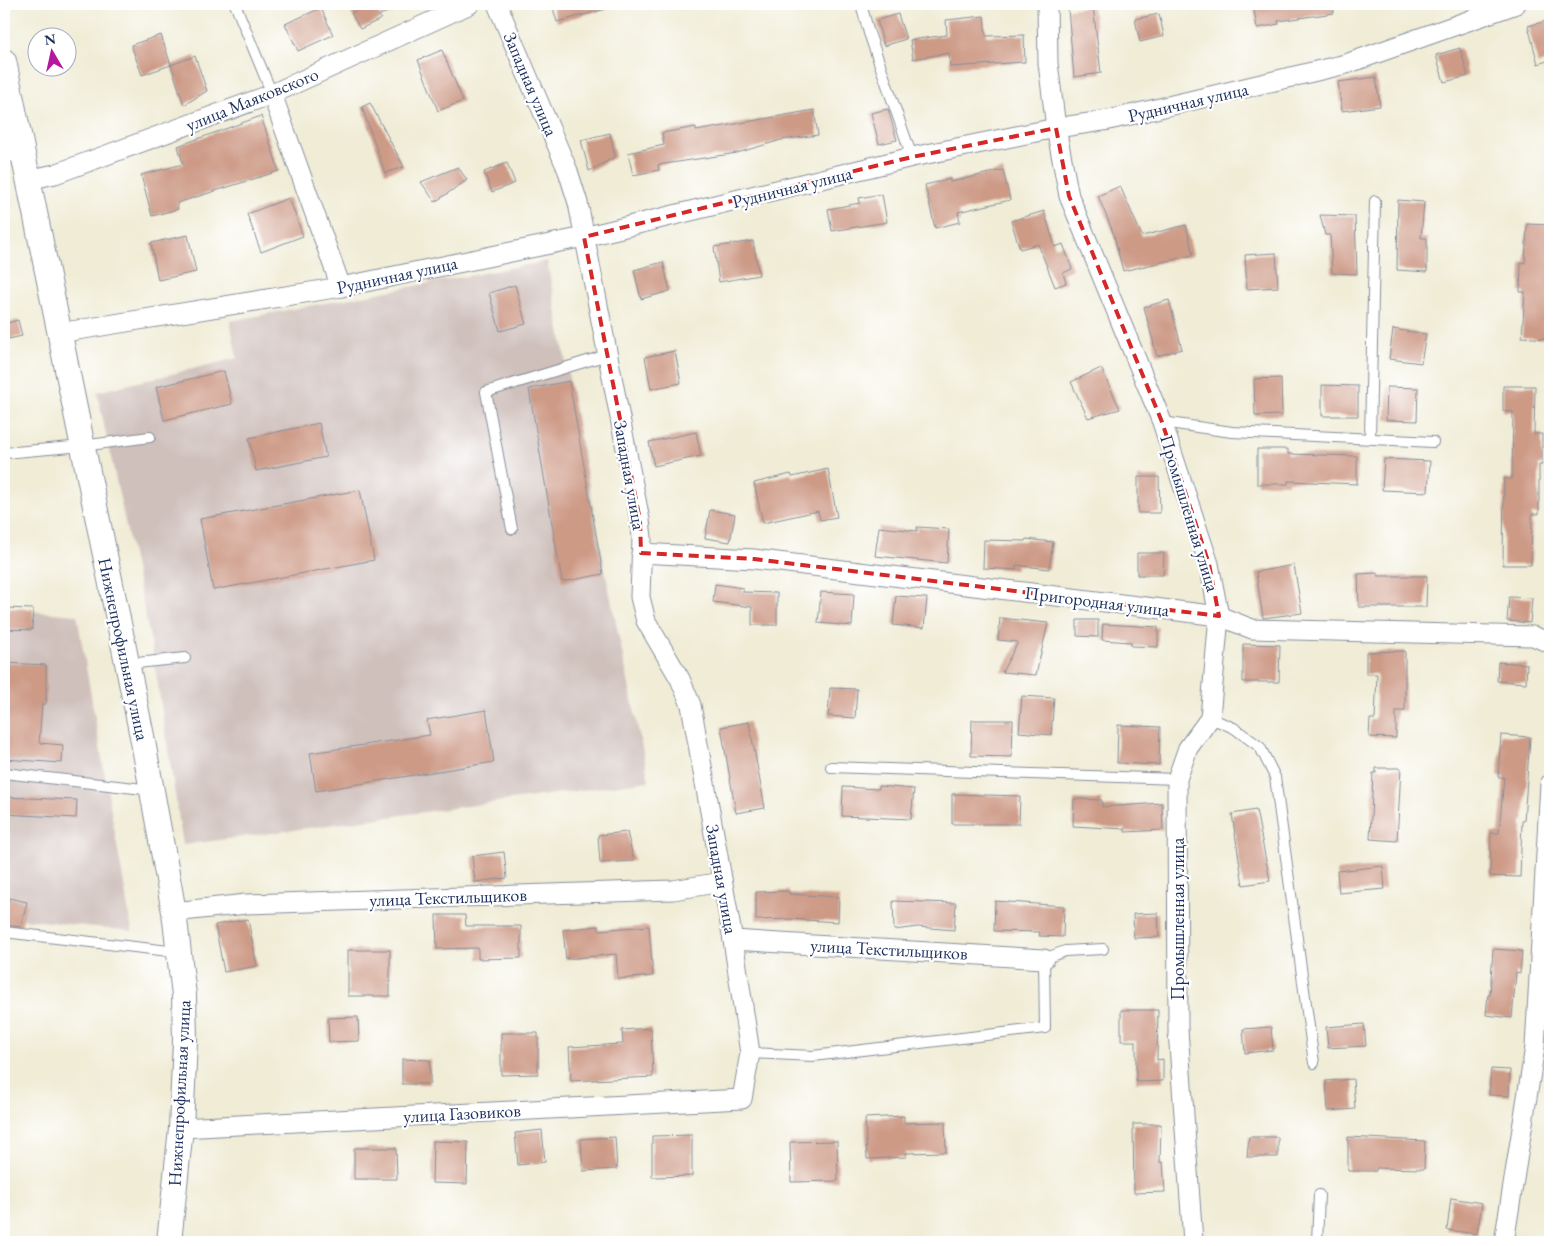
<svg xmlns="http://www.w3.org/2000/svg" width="1554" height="1246" viewBox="0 0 1554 1246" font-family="'EB Garamond',serif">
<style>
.industrial{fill:#cfc0bb}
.building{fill:#cd9a86}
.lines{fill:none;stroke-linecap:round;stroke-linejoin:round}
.service-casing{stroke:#868e9a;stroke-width:12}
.minor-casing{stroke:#868e9a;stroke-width:21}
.tertiary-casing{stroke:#868e9a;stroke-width:26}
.service{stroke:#fff;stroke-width:10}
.minor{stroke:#fff;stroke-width:19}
.tertiary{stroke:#fff;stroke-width:24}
.marked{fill:none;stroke:#d62828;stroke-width:4;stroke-dasharray:10 6;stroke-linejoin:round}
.labels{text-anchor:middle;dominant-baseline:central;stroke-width:4.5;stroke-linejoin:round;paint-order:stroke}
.street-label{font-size:18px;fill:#1b2f5e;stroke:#fff}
</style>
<rect width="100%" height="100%" fill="#fff"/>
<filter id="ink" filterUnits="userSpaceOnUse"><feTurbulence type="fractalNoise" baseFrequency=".02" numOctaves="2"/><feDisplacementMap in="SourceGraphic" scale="10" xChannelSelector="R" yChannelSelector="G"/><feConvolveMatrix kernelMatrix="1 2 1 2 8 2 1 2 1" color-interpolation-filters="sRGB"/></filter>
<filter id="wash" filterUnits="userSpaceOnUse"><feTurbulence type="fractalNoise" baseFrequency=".0096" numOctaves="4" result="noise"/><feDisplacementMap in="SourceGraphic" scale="20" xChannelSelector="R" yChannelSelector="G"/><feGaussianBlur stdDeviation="1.12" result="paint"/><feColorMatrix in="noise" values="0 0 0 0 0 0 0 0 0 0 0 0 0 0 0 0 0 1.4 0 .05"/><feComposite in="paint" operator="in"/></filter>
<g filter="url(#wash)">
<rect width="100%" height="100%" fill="#f0ecd6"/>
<g class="industrial">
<path d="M547,261L607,580L649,781L183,845L151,642L97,392L237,358L230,321Z"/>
<path d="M4,609L77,615L132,931L4,917Z"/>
</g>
<g id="blocks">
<g class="building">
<path d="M368,4H406V6L379,15L381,19L360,29L351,13Z"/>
<path d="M552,4H605L606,9L557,22Z"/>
<path d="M1253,4H1333L1334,13L1278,21L1279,24L1257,28Z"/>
<path d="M1093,6L1101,73L1074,77L1068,9Z"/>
<path d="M321,8L333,35L298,51L285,24Z"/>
<path d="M898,14L906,39L884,46L877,20Z"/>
<path d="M1159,14L1164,36L1140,42L1135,19Z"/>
<path d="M984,16L986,36L1024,35L1025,62L950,67L949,53L913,59L910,40L947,35L946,20Z"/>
<path d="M1550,20V60L1538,64L1528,26Z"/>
<path d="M161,35L171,65L142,75L131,45Z"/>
<path d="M1460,48L1468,76L1444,82L1436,55Z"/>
<path d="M442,50L463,101L438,111L418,60Z"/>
<path d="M195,56L207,91L184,105L171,65Z"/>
<path d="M1376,77L1380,106L1342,111L1338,82Z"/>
<path d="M370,103L404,167L385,173L362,107Z"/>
<path d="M888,109L897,140L879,144L871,113Z"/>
<path d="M814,110L818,135L781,140L737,153L658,165L659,170L633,175L628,153L664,145L662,133L696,127V131Z"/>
<path d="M261,116L279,171L177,203L178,209L152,216L141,175L183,164L178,146Z"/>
<path d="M610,133L615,157L589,171L581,140Z"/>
<path d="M507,163L515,183L492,192L484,172Z"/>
<path d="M458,167L467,180L435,202L421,182Z"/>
<path d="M1003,170L1010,200L958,212L960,222L935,228L925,185L950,179V182Z"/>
<path d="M1120,186L1142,236L1186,225L1193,255L1123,271L1113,232L1098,196Z"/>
<path d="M882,194L887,222L832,231L828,209L860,203L859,198Z"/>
<path d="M289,198L303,236L261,252L247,214Z"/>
<path d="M1398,200L1424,202L1421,238H1427V272L1397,270Z"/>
<path d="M1044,211L1055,247L1063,244L1072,269L1063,273L1066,283L1055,287L1038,244L1020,249L1011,221Z"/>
<path d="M1320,215L1355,216L1357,274L1332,273L1330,235H1325Z"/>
<path d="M1527,224L1550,225V293L1546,339L1522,337L1525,292H1520L1521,262L1525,263Z"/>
<path d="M188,235L196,272L158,280L151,243Z"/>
<path d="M753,241L759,275L719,282L714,247Z"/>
<path d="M1276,253L1278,287L1247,289L1245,255Z"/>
<path d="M663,262L670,291L641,299L634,270Z"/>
<path d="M515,285L526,324L500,331L489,293Z"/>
<path d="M1169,300L1182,349L1157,356L1144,307Z"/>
<path d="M18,320L22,336L4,340V324Z"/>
<path d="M1393,329L1426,334L1421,363L1389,359Z"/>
<path d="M675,351L681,383L651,389L645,357Z"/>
<path d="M1101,368L1120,409L1088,418L1071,382Z"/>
<path d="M224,371L232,404L164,420L156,387Z"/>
<path d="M1281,378L1282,415L1255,416L1254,379Z"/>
<path d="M569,381L603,574L562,582L529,389Z"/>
<path d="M1322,385L1358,386V416H1322Z"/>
<path d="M1503,386H1535L1534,434H1542V465H1539V514H1532L1531,565H1503L1504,479H1512L1513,412L1503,411Z"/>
<path d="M1387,387L1418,388L1417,421L1386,420Z"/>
<path d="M319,423L326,457L256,471L249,438Z"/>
<path d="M696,432L701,456L654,466L649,442Z"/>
<path d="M1257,449H1288V454L1357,456V484L1288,481V484H1257Z"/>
<path d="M1384,459L1430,461L1428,492L1382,490Z"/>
<path d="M828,469L837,517L820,520L818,511L763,523L754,483L791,474L792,477Z"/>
<path d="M1138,477H1159L1160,513H1138Z"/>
<path d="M360,490L374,560L213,590L200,519Z"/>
<path d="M710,510L735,514L730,542L705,538Z"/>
<path d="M879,527L917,531V527L949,529L947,563L875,556Z"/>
<path d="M1026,539L1053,542L1049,569L1016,565V570L983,568L984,540L1025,541Z"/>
<path d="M1137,553H1164L1163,575H1137Z"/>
<path d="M1294,565L1302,613L1263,618L1256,572Z"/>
<path d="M1378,573V576H1427L1426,607H1359L1358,574Z"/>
<path d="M715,584L743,588V592L777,593V625H752V607L713,602Z"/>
<path d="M821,592L854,594L852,626L818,623Z"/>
<path d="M896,596L927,598L924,628L893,625Z"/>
<path d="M1509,597L1532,598L1530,623L1507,621Z"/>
<path d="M4,608L33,609L32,630L4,629Z"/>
<path d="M1000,618L1048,623L1036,675L1002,672L1018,642L998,640Z"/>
<path d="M1077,620H1098V637L1077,636Z"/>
<path d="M1103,624L1158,627V647L1131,646V642L1102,640Z"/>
<path d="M1243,644L1280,645L1279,682H1243Z"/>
<path d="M1405,651V711H1396V738L1369,737L1370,719H1375L1377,674H1366V652Z"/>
<path d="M1498,662L1527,664L1526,683L1497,681Z"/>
<path d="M4,663L46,665V704H42L39,743L63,745L62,763L4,759Z"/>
<path d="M830,688L857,689L855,718L828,716Z"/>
<path d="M1022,696L1054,698L1051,735L1019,732Z"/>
<path d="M486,710L494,762L316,791L310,753L430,735L427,720Z"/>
<path d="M972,720H1013L1012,757L971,756Z"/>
<path d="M749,722L765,808L736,813L721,727Z"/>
<path d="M1118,725L1160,727L1159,765L1117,763Z"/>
<path d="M1501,735L1530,737L1524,821H1522L1520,877L1490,876L1491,833H1499L1504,777H1498Z"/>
<path d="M1376,768H1401L1397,841L1370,839L1373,773H1376Z"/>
<path d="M879,786L914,789L911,819L842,816L843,787L879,789Z"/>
<path d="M952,794L1020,796L1019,824H952Z"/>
<path d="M4,797L77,800L76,818L4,814Z"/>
<path d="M1074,799L1102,800V807L1162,803L1163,830L1125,832V829L1073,826Z"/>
<path d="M1256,810L1270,881L1243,885L1232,814Z"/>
<path d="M627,832L634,861L600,863L598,835Z"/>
<path d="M504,852L507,878L475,882L472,856Z"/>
<path d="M1383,866L1385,889L1339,893L1337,871Z"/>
<path d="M789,891V894L839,897L838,922L789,919L756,920V892Z"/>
<path d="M9,898L27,902L21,927L4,925V900L9,901Z"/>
<path d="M893,901L956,903L954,930L918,927L894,930Z"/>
<path d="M995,901L1064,906L1063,937L1039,936L1040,932L994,931Z"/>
<path d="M1158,913L1159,937L1134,938L1133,914Z"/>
<path d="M436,915H465L466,926H521V958L478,959V948L437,949Z"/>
<path d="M248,919L257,966L224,972L215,925Z"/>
<path d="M598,926L599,930L649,926L653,976L618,979L616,954L566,959L563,930Z"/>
<path d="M1493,949L1522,951L1520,973L1516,972L1512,1018L1486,1015L1488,995H1490Z"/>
<rect x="348" y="950" width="42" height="46"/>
<path d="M1121,1010H1158L1157,1060L1163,1059V1081L1136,1082V1041H1121Z"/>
<path d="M358,1017L359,1041L329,1042L328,1018Z"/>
<path d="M1364,1024L1366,1046L1328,1048L1326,1027Z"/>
<path d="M1271,1027L1273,1050L1245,1053L1243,1029Z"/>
<path d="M651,1028L653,1077L571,1081L569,1047L623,1044L622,1030Z"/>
<path d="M501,1033H538V1074L501,1075Z"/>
<path d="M402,1059L430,1060V1084H402Z"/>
<path d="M1491,1069L1510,1070L1509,1096L1489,1095Z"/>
<path d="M1353,1079L1355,1109L1328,1111L1326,1081Z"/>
<path d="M904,1116V1123L945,1122L946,1152L906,1153V1157L867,1159L865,1118Z"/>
<path d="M1133,1124H1161L1160,1163L1163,1162L1165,1192L1134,1193Z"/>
<path d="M542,1130L545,1162L518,1165L515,1133Z"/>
<path d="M692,1135V1176L652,1177V1136Z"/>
<path d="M615,1137L617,1169L583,1171L581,1139Z"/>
<path d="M1249,1137H1278V1157H1247Z"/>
<path d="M1348,1137L1425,1141L1424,1169L1376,1168V1171H1348Z"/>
<path d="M433,1141L468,1142L467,1184L432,1183Z"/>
<path d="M837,1141L838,1181L791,1182L790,1142Z"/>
<path d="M354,1148H396L397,1179H354Z"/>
<path d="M1451,1198L1482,1203L1477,1234L1447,1230Z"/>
</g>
</g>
</g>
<g filter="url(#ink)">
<use href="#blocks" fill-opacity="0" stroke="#868e9a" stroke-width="1"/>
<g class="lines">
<defs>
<g id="service">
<path d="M235,4L272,94"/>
<path d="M861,4L869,33L912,157"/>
<path d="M4,158L22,154"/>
<path d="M1162,422L1232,432L1433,442"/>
<path d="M1370,438L1375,201"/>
<path d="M4,453L82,446L150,437"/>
<path d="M512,529L486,392L607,355"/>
<path d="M127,664L185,658"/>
<path d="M1210,718L1234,728L1260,747L1275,777L1314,1063"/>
<path d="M831,767L1177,779"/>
<path d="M4,773L152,790"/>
<path d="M4,932L178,952"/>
<path d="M750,1053L813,1056L1045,1028L1044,959L1065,951L1103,949"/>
<path d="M1317,1242L1319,1195"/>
</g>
<g id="minor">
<path d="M1047,4L1048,63L1056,128L1069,196L1162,422L1209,564L1219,616L1210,718L1188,748L1177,779L1178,1030L1193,1242"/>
<path d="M272,94L341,287"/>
<path d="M28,180L55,174L272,94L470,4"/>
<path d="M59,333L341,287L584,237L912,157L1056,128L1109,120L1346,64L1516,4"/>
<path d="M641,553L754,559L1219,616L1252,629L1533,636L1550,643"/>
<path d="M174,912L246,904L673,890L722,882"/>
<path d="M733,940L1044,959"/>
<path d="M181,1128L742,1099L750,1053L733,940L691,705L680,679L646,621L640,597L642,538L640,520L578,203L568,171L497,4"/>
<path d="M1504,1242L1535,1047L1550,784"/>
</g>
<path id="tertiary" d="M4,61L142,736L174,912L184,995L185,1041L181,1128L169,1242"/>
</defs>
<use href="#service" class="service-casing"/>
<use href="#minor" class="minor-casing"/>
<use href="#tertiary" class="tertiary-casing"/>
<use href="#service" class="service"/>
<use href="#minor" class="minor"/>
<use href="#tertiary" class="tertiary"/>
</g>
</g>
<path class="marked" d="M1056,128L1069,196L1162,422L1209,564L1219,616L754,559L641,553L640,520L584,237L912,157Z"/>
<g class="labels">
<g class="street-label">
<text transform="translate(531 84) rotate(67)">Западная улица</text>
<text transform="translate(252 99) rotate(-22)">улица Маяковского</text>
<text transform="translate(1188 102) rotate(-13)">Рудничная улица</text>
<text transform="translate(792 187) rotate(-14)">Рудничная улица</text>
<text transform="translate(397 275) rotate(-12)">Рудничная улица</text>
<text transform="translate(630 475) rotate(80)">Западная улица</text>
<text transform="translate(1190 513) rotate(73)">Промышленная улица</text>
<text transform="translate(1097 601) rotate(7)">Пригородная улица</text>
<text transform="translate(124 649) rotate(78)">Нижнепрофильная улица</text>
<text transform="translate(722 879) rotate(80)">Западная улица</text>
<text transform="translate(448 897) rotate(-2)">улица Текстильщиков</text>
<text transform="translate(1177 919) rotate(-90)">Промышленная улица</text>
<text transform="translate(889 949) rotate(3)">улица Текстильщиков</text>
<text transform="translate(179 1093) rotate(-87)">Нижнепрофильная улица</text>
<text transform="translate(462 1113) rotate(-3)">улица Газовиков</text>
</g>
</g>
<rect width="1554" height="1246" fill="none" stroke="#fff" stroke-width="20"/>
<g transform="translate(52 52) rotate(351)"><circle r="24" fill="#ffffff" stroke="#a4acbf"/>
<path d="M0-4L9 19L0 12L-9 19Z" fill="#b5179e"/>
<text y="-8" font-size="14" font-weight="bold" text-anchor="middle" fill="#1b2f5e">N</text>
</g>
</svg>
